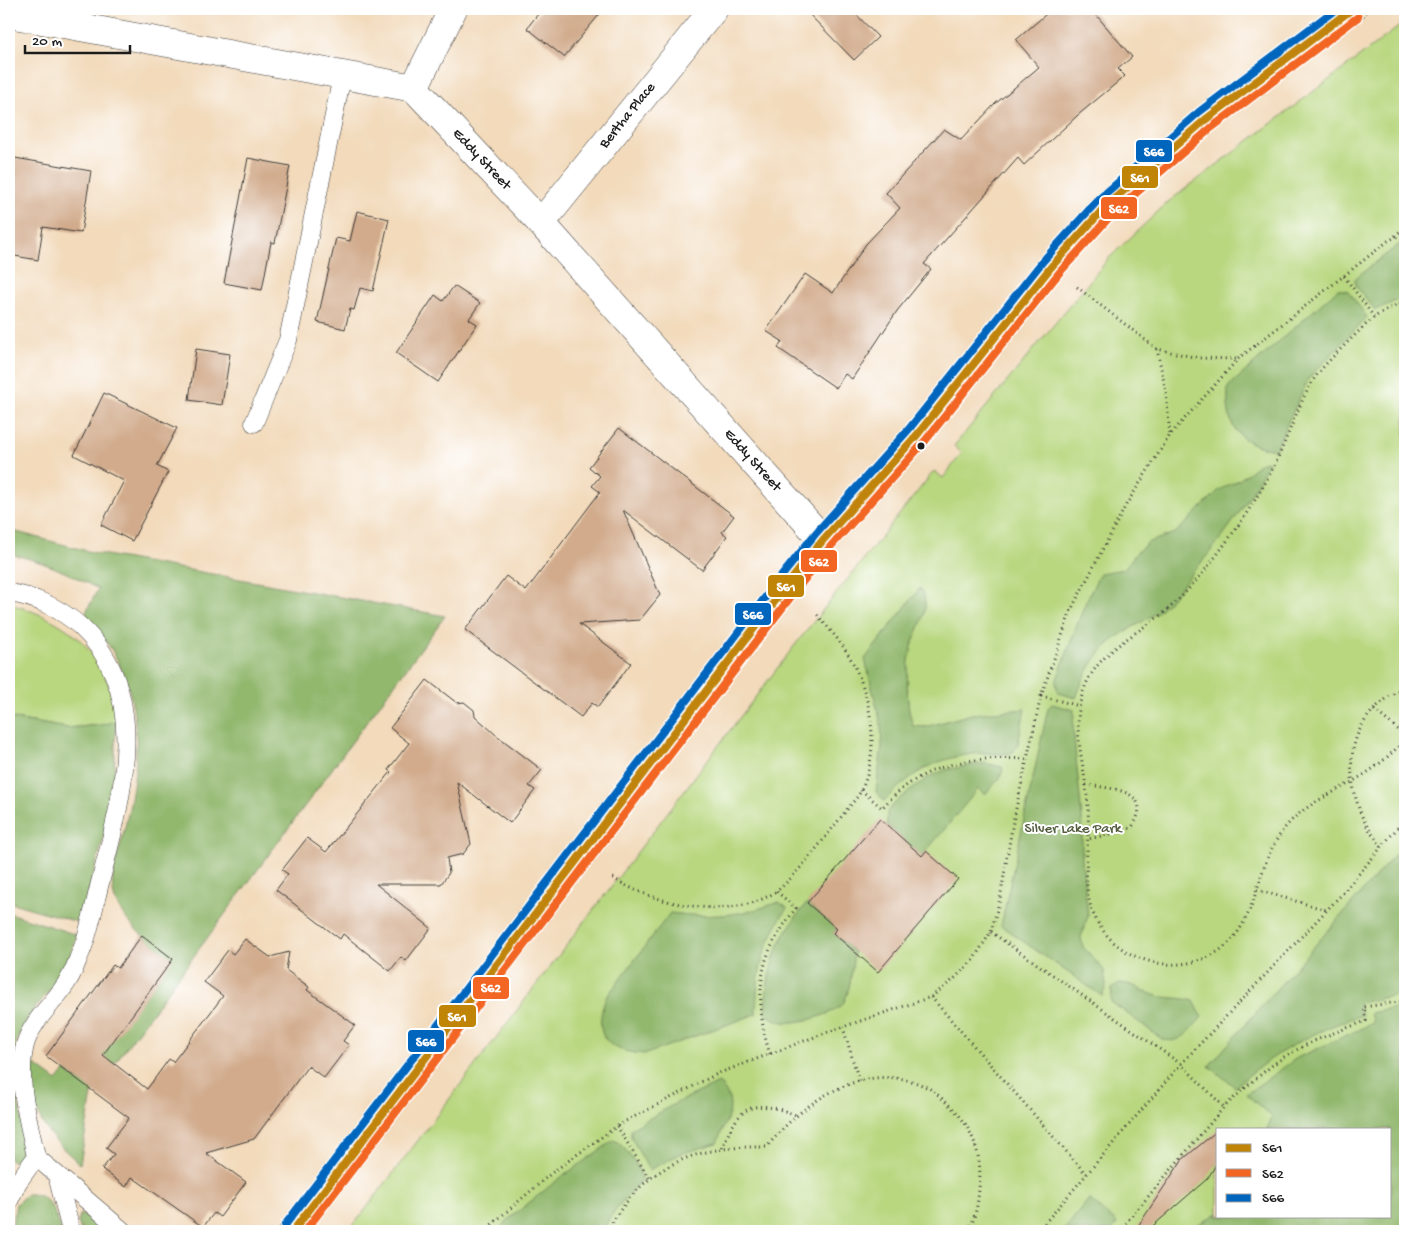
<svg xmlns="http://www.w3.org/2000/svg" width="1414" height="1240" viewBox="0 0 1414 1240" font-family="'Gochi Hand',sans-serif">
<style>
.green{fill:#b8d77f;stroke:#6a7a4e;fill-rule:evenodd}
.forest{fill:#92b86e;stroke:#576a45}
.building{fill:#d1ab8c}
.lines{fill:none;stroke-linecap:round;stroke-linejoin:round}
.lane-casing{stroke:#3c3834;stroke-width:19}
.street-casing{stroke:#3c3834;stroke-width:29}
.secondary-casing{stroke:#3c3834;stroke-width:29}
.path{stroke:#3c3834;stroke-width:3;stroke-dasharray:1 4;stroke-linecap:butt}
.lane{stroke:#fff;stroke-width:18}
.street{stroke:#fff;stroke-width:28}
.secondary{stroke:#f7e8c3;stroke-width:28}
.bus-1-casing{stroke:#fff;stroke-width:11}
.bus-2-casing{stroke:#fff;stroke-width:11}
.bus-3-casing{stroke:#fff;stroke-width:11}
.bus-1{stroke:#c08407;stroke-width:8}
.bus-2{stroke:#f26522;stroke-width:8}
.bus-3{stroke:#0065bd;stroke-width:8}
.bus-dot{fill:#1c1c1c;stroke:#fff;stroke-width:2}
.labels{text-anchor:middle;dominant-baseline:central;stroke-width:4;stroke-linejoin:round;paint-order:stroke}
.street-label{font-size:15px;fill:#1c1c1c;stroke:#fff}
.park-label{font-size:15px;fill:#535d3f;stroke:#fff}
.line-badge{stroke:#fff;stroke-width:2}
.badge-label{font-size:14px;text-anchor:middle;font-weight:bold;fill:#fff}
</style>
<rect width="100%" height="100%" fill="#fff"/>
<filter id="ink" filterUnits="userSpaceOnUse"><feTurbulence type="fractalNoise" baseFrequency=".02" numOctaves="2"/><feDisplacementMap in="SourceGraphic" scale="10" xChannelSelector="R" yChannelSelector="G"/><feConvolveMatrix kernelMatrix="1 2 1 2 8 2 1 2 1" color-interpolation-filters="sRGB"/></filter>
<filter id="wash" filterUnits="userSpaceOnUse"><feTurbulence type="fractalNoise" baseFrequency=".0096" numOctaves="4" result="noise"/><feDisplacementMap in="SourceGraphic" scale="20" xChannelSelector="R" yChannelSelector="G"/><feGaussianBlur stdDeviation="1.12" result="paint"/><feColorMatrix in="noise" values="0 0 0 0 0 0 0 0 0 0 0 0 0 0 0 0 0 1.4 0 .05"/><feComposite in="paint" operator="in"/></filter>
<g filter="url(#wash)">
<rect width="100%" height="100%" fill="#f2dabb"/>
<g class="green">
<path d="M1405,22V1231H349L795,645L934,471L943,478L962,453L954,446L1108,259L1168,202ZM1218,1129H1390V1216H1218Z"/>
<path d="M9,604C72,621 109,653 116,721L101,725L67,728L9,718Z"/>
</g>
<g class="forest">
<path d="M1405,240V297L1375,310L1356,286L1354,279Z"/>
<path d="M1338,289L1348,291L1367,317L1309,378L1275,450C1235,443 1226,425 1228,387Z"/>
<path d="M1269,461C1249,502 1224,536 1194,571C1183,584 1173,598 1161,609C1147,621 1130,627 1116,638C1096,652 1084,675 1076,698L1058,693L1056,682L1084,606L1100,573L1124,569L1137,552L1149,542L1175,533L1186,523L1219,490L1239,480L1262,462Z"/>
<path d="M9,530L95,553L445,616L92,1094L80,1164C43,1132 29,1112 31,1062L57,1081L65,1071L81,1083L150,990L166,954C147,940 126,924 116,902C107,881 118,856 123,835C139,772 146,709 112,650C104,638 95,628 86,617V612L98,589C69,573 41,560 9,554Z"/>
<path d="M920,588C933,608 918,626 912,646C906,669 905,703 913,726L925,727L972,714L1025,709L1018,744L1013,752C1004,756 992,753 982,753C940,756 913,771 884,801L876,792L882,746L881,724L865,659Z"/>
<path d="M1052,704L1074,710L1073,729L1082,818V861L1088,916L1081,937L1083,947L1104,970L1106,986L1102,996L1001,926L1048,708Z"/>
<path d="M9,718L67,728L101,725L116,721L114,783L109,816L81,923L9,902Z"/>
<path d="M984,763L1002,767L1003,771L999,779L985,794L978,789L922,856L887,825V812L898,800L927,778L945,770Z"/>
<path d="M1405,843V993L1359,1003L1362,1015C1314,1031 1273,1053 1235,1087L1209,1066Z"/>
<path d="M779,902L787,908C763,944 757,971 756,1014L646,1054C608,1052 591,1037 606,998L670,913C709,918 742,916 779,902Z"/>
<path d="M807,903L837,929L833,933L854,952C852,967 851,988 844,1002C837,1015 797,1024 783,1022C776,1021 771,1017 765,1014C767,966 776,940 807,903Z"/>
<path d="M9,913L77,935C72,953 66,970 53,986C35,1009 17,1027 13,1057C9,1085 35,1147 21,1165L9,1159Z"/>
<path d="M1119,983C1133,983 1142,991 1154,995C1167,999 1181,997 1194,1001L1202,1017C1191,1029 1181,1046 1162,1039L1111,1002L1112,989Z"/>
<path d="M1405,1006V1231H1187L1218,1213V1216H1390V1129H1267L1272,1117L1246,1094L1297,1058L1373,1023L1370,1013Z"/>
<path d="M719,1083C740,1106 726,1118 717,1143L680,1154L649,1170L631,1137V1129L676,1103Z"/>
<path d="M614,1140C624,1145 641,1168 641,1180L616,1209L602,1231H497L510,1218L560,1178Z"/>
<path d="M27,1194C51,1193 54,1212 62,1231H11L16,1204Z"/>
<path d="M1089,1199L1117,1223L1112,1231H1063Z"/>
<path d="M80,1214L91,1219L103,1231H81L78,1222Z"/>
</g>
<g id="blocks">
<g class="building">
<path d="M542,9H604L564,57L527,28Z"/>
<path d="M804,9H851L878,37L854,60Z"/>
<path d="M1052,9H1091L1132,57L1118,69L1125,76L1078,115L1024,165L1018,158L924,264L931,269L897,311L852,379L845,374L836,388L778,348L782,341L766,331L805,274L833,293L866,244L900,208L886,193L944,129L961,140L995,104L1039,67L1016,40Z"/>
<path d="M9,157L91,171L81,233L43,227L38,260L9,255Z"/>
<path d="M248,158L290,166L275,243L271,242L262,290L224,283Z"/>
<path d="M357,211L389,219L373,291L360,288L354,310L350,309L345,329L317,322L336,238L350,241Z"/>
<path d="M454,286L480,303L469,319L477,324L438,382L396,353L435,295L443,301Z"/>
<path d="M196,349L230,354L222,405L189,400Z"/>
<path d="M104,393L177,428L157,466L168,472L132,541L101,525L124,481L74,455Z"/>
<path d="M619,428L734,516L722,532L727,536L702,570L623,510L660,595L640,620L579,624L631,663L598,707L592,703L581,717L465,630L506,576L526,591L600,492L592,486L600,476L589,467Z"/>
<path d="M427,680L457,703L464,702L474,710L475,716L495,734L542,770L529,786L535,790L510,823L457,782L471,844L463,854L447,858L449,873L441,884H376L431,928L406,961L401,957L390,971L343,934L340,939L276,890L288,874L282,870L307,838L326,852L391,772L388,770L409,743L390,728Z"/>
<path d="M880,819L922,856L926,851L958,879L878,972L833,933L837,929L807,903Z"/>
<path d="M142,935L173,959L103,1055L147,1089L169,1059L173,1062L223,996L204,982L228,950L233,954L245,939L270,957L289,952L286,970L309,987L307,990L355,1025L343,1041L349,1045L324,1078L308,1066L254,1139L206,1153L246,1182L220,1217L214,1213L203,1227L132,1177L126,1187L102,1169L114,1154L106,1148L129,1118L46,1056L113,965L118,968Z"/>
<path d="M1218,1130V1162L1207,1179L1147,1231H1139L1136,1229L1182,1160Z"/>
</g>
</g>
</g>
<g filter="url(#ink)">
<use href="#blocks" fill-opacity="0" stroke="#3c3834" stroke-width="1"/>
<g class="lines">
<defs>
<g id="lane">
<path d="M254,423L288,340L342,76"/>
<path d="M9,593C34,596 61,609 80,626C151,691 123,794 102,875C95,900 91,928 81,952C77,961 74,971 69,979C56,1002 32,1019 25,1045C16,1080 29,1122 36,1157L18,1182L9,1201"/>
<path d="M36,1157L123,1231"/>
<path d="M57,1175L71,1231"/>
</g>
<g id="street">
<path id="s1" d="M9,14L414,88L541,223L823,540"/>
<path d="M414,88L453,9"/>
<path id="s2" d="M541,223L714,9"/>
</g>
<path id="secondary" d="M293,1231L788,584L823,540L917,435L1051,267L1106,206L1205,120L1352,9"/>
</defs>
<use href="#lane" class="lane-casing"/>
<use href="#street" class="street-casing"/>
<use href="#secondary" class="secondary-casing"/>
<g class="path">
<path d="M1395,236L1405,227"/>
<path d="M1344,276L1374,317"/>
<path d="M1077,287L1157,349L1198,358L1237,359"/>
<path d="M1405,303C1382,308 1368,322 1352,338C1338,352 1322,366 1312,382C1297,408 1288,437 1275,464C1266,483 1254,502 1242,520C1223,547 1203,575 1179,599C1148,631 1098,646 1083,692C1070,732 1087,769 1088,809C1090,840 1082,874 1090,904C1104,955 1164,978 1210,956C1258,932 1253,875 1279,836C1298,806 1331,795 1360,777C1377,767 1392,754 1405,739"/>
<path d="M1157,349L1166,392L1170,435"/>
<path d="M1041,696L1080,706"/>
<path d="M1374,710L1405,735"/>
<path d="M1086,785C1110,788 1156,790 1132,827L1121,832L1088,839"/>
<path d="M861,790L882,808C922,763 969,756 1026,759"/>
<path d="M1381,847C1374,836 1364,824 1360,811C1341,759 1353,712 1405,688"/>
<path d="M613,878C656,906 743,925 785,884C810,859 835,824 858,796C884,752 871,686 842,645C834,634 824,623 815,612"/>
<path d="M1257,890L1327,910"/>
<path d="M991,932L1181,1064L1224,1107C1244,1089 1263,1071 1284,1057C1310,1041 1338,1031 1366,1021L1364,1007L1405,1001"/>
<path d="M931,997L1086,1174"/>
<path d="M843,1027L859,1081"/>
<path d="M770,1054C759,1022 756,979 771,947C778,933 787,920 796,908L776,891"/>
<path d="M617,1126L649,1178"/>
<path d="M722,1148C740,1105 751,1098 796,1115"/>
<path d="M484,1231L554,1171L620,1124L717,1074L825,1033L931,997L953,980L973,960L991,932L1000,899L1013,822L1041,696L1071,610L1126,505L1170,435L1238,359L1388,241L1405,232"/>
<path d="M607,1231C644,1166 693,1145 767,1147C804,1099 872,1055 932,1090C938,1094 944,1101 949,1105C973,1126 983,1157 979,1188C978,1202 976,1219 967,1231"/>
<path d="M1038,1231L1181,1064L1342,894L1405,819"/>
<path d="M1119,1231L1224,1107"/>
</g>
<use href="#lane" class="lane"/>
<use href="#street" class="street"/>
<use href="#secondary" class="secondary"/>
<defs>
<path id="bus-1" d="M293,1231L788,584L823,540L917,435L1051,267L1106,206L1205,120L1352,9"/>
<path id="bus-2" d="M305,1231L796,590L831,546L925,441L1059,273L1113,213L1211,128L1358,17"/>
<path id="bus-3" d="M285,1225L780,578L816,533L909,429L1043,261L1099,199L1199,112L1336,9"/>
</defs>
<use href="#bus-1" class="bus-1-casing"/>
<use href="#bus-2" class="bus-2-casing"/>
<use href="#bus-3" class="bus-3-casing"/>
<use href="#bus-1" class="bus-1"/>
<use href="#bus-2" class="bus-2"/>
<use href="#bus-3" class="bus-3"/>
</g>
</g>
<circle class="bus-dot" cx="921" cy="446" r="4.5"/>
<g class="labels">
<g class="street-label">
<text stroke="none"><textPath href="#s2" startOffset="138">Bertha Place</textPath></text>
<text stroke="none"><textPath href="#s1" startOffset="510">Eddy Street</textPath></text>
<text stroke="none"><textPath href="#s1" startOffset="915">Eddy Street</textPath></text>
</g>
<g class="park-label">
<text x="1073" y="829">Silver Lake Park</text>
</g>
</g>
<g class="line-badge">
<rect x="1135" y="139" width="38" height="24" rx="5" fill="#0065bd"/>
<rect x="1121" y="165" width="38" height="24" rx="5" fill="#c08407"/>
<rect x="1100" y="196" width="38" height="24" rx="5" fill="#f26522"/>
<rect x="800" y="549" width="38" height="24" rx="5" fill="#f26522"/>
<rect x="767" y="574" width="38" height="24" rx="5" fill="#c08407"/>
<rect x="734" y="602" width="38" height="24" rx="5" fill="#0065bd"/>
<rect x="472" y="976" width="38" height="24" rx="5" fill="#f26522"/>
<rect x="438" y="1004" width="39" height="24" rx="5" fill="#c08407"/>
<rect x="407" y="1029" width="38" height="24" rx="5" fill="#0065bd"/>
</g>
<g class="badge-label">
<text x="1154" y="156">S66</text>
<text x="1140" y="182">S61</text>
<text x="1119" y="213">S62</text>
<text x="819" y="566">S62</text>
<text x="786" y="591">S61</text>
<text x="753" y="619">S66</text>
<text x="491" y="992">S62</text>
<text x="457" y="1021">S61</text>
<text x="426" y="1046">S66</text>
</g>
<rect width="1414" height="1240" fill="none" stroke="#fff" stroke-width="30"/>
<rect x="1216" y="1128" width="175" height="90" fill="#ffffff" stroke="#a4a4a4"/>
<rect x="1226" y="1144" width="25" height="8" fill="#c08407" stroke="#a4a4a4"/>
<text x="1262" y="1152" font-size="15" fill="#1c1c1c">S61</text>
<rect x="1226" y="1169" width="25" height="8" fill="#f26522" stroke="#a4a4a4"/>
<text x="1262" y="1178" font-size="15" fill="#1c1c1c">S62</text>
<rect x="1226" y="1194" width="25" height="8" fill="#0065bd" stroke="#a4a4a4"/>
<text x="1262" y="1202" font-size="15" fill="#1c1c1c">S66</text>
<path d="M25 45v8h105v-8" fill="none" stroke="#1c1c1c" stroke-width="2.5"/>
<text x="32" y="45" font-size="15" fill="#1c1c1c" stroke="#ffffff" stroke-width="4" paint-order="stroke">20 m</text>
</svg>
